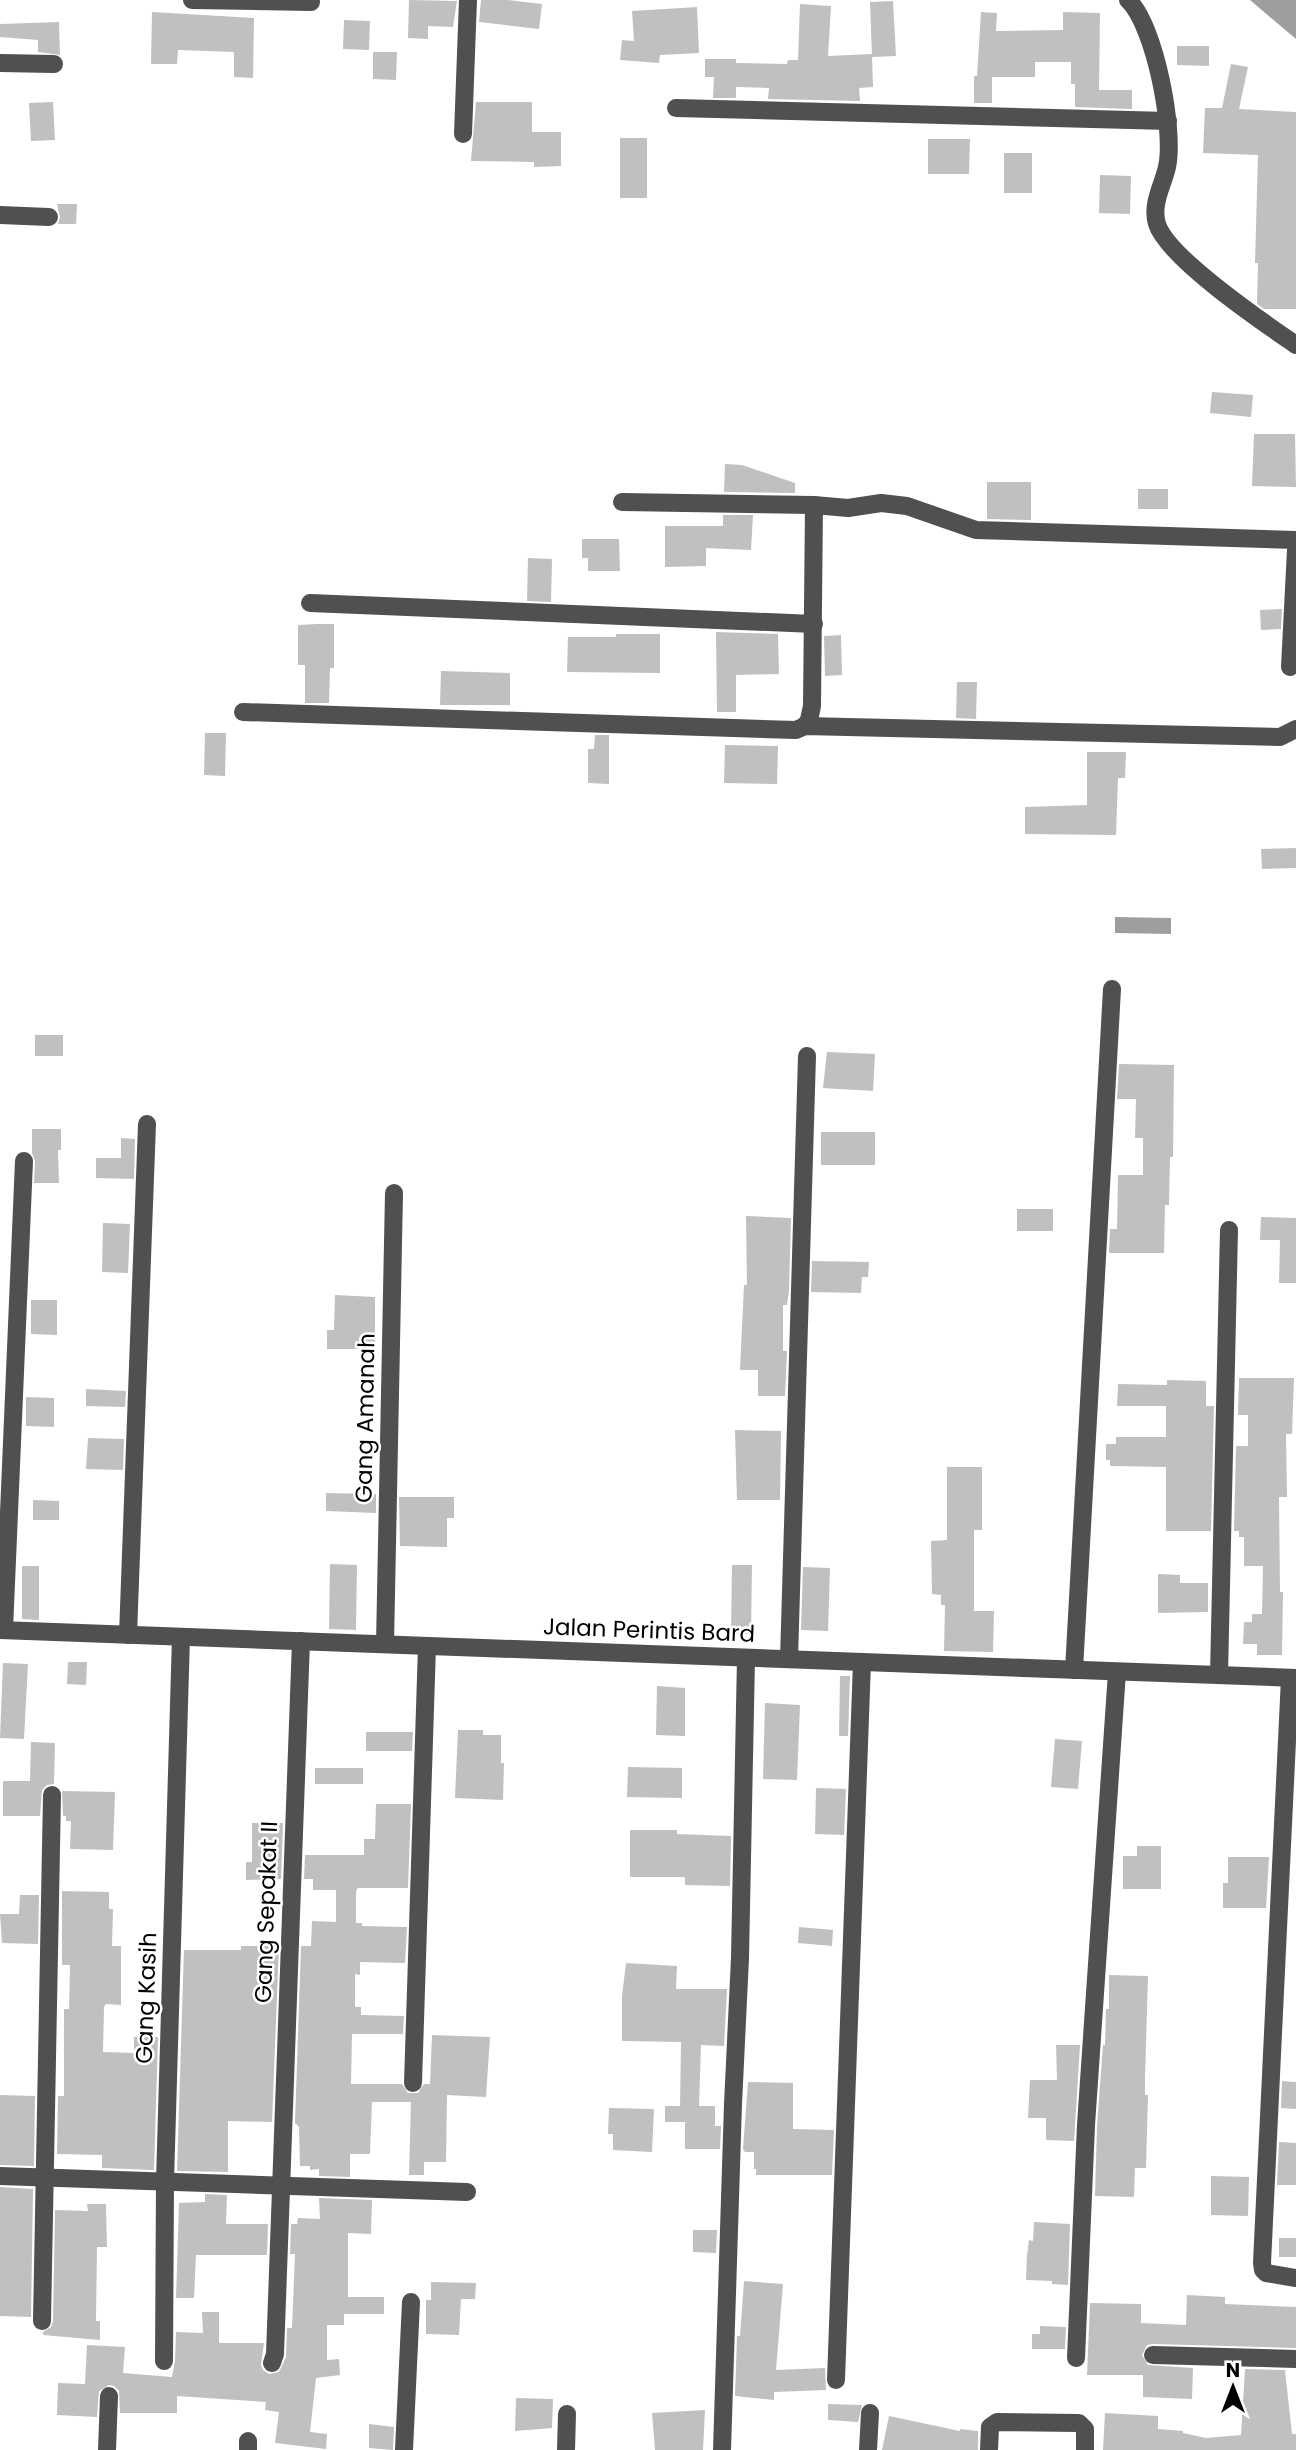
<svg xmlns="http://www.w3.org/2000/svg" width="1296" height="2450" viewBox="0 0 1296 2450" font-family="Poppins,sans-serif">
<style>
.water{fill:#9e9e9e}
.building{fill:#c0c0c0}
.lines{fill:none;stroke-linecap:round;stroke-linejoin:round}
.minor{stroke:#505050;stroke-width:18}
.labels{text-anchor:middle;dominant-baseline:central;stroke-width:5;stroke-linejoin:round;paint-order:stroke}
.street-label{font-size:23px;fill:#000;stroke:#fff}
</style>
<rect width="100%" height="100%" fill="#fff"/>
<g class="water">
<path d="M1250,0H1296V39Z"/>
<path d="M1115,917L1171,918V934L1115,933Z"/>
</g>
<g class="building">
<path d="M409,0L457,1L453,27L428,26V39L408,38Z"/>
<path d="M481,0H508L542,4L539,29L479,22Z"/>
<path d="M893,1L896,56L872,57L870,2Z"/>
<path d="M800,4L831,6L828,56L872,54L873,87L859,88L860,101L768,99L769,88L736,87V98H713L714,77H705V59H736V63L787,64L788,60H798Z"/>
<path d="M697,7L699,53L660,55L659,63L620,60L622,40L634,41L632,11Z"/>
<path d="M152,12L254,18L253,78L234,77V52L178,50L177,64H151Z"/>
<path d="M981,12L997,13L996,31L1063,30V12L1100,13L1099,90H1132V109L1075,107V84H1071V62H1035V77H992V103H974V76H977Z"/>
<path d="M344,20L370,21L369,50L343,49Z"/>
<path d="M59,22L60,55L38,52V40L0,37V24Z"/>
<path d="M1177,46H1209V66L1177,65Z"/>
<path d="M373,52H397L396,80L373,79Z"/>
<path d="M1231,64L1248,67L1239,109L1296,112V309H1264L1257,304L1258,263H1255L1258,155L1203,153L1205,108H1222Z"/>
<path d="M53,102L55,140L31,141L29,103Z"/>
<path d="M476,102H532V132H561V166L534,167V162L471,161Z"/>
<rect x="620" y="138" width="27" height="60"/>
<path d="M928,139H970L969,174H928Z"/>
<rect x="1004" y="153" width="28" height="40"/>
<path d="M1100,175L1131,176L1130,214L1099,213Z"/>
<path d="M57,204H77L76,224H58L60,217Z"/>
<path d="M1212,392L1253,395L1251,417L1210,413Z"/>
<path d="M1254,434H1295L1296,487L1252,486Z"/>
<path d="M725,464L742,465L795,483V493L724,492Z"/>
<path d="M987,482H1031V520L987,519Z"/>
<rect x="1138" y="489" width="30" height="20"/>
<path d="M723,515H753L751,550L706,548V566L665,567V526H723Z"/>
<path d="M582,539H619L620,571H588V558H582Z"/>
<path d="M528,558L552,559L551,602L527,601Z"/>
<path d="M1282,609L1281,629L1261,630L1260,610Z"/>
<path d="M317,624H334V668H330L329,703H305V665H298V625Z"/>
<path d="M716,632L778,634L779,674L736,675V712H717Z"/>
<path d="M616,634H660V673L567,672L568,637H616Z"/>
<path d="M841,635L842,675L825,676L824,636Z"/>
<path d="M441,671L510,673V705H440Z"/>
<path d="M957,682H977L976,719L956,718Z"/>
<path d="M205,733H226L225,776L204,775Z"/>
<path d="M595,735H609V784L588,783V749H594Z"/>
<path d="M725,745L778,746L777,784L724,783Z"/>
<path d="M1087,752H1126L1125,778H1118L1116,835L1025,834V807L1087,805Z"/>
<path d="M1296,848V868L1262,869L1261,849Z"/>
<rect x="35" y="1035" width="28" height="21"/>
<path d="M827,1052L875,1054L873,1091L823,1088Z"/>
<path d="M1119,1064L1174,1065L1173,1157H1170L1169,1205H1165L1164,1253H1109L1110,1229H1117L1118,1175H1143V1138H1135L1136,1099H1117Z"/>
<path d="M32,1129H61V1150H58L59,1183H34L35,1161L32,1153Z"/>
<rect x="821" y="1132" width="54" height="33"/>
<path d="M121,1138L135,1139L134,1179L96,1178V1158H121Z"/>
<rect x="1017" y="1209" width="36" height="22"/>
<path d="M746,1216L791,1218L789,1291L787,1305H783V1351H787L785,1396H758V1370H740L744,1285H747Z"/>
<path d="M1261,1217L1296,1218V1283H1279L1280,1240H1260Z"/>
<path d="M103,1223L130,1224L128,1273L102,1272Z"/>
<path d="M812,1261L869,1262L868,1277H862L861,1293L811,1292Z"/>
<path d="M335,1295L375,1297V1349H327V1330H334Z"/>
<path d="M31,1300H57V1335L31,1334Z"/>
<path d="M1239,1378H1294L1292,1434H1286L1287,1497H1279L1280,1592H1283L1282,1655H1257V1644H1243L1244,1622H1252V1614H1262L1263,1566H1244V1537H1239V1531H1234L1236,1446H1248V1415H1238Z"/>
<path d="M1167,1380L1206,1381V1406H1214L1211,1531H1166V1467L1110,1466V1460H1106V1444H1116V1437H1166V1406H1117L1118,1384L1167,1385Z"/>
<path d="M86,1389L126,1391L125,1407L86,1406Z"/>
<path d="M26,1397L54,1398V1427L26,1426Z"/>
<path d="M735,1430L781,1431L780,1500H737Z"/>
<path d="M88,1438L124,1439L123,1470L86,1469Z"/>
<path d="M947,1467H982V1530H974V1611H994L993,1652L944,1651L945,1605H941V1595L932,1594L931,1541L947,1540Z"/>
<path d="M326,1493L376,1494V1513L326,1511Z"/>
<path d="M399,1497H454V1518H447V1547L400,1546Z"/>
<path d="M33,1500L59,1501V1520H33Z"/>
<path d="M330,1564L357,1565L356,1630L329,1629Z"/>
<path d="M732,1565H752L751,1634H731Z"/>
<path d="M22,1566H39V1620L22,1619Z"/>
<path d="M803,1567L830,1568L828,1631L801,1630Z"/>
<path d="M1158,1574L1180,1575V1583H1208V1612L1158,1613Z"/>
<path d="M68,1662H87L86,1685L67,1684Z"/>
<path d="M3,1663L28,1664L24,1739L0,1738Z"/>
<path d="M840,1676H850L848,1736H839Z"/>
<path d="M657,1686L685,1688V1736L656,1735Z"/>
<path d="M765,1703L800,1705L797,1780L763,1779Z"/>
<path d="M458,1730H483V1735H501V1763H504L503,1800L455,1798Z"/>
<path d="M366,1732H413L412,1751H366Z"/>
<path d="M1055,1739L1082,1741L1078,1789L1051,1787Z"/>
<path d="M31,1742L55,1743L54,1784L47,1785L42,1790L40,1816H3V1781H30Z"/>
<path d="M628,1767L682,1768V1798L627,1797Z"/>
<rect x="315" y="1768" width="48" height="16"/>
<path d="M816,1788L846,1789L844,1835L815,1834Z"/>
<path d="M62,1791L115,1792L113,1850L70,1849L71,1821H66V1816H63Z"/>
<path d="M376,1804H411L408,1888H358L356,1891V1923H362V1926L407,1927L405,1963L360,1962V1975L355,1974V2007H361V2015L404,2016L403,2034H352L351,2084H402L408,2093H418L424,2084H430L432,2035L490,2037L486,2097L447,2095L446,2162H424V2175H409L411,2102H372L370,2154H350V2177L319,2176V2169L310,2170V2166H300L299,2127L295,2123L301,1946H311L312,1921L336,1922V1890H313V1879H304L305,1855H364V1839H375Z"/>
<path d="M252,1823H283L281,1879L246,1880V1862H252Z"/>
<path d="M630,1830H677V1834L731,1836L730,1886L685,1885V1877H630Z"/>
<path d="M1137,1846H1161V1889H1123V1856H1137Z"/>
<path d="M1228,1857H1269L1266,1908H1223V1883H1228Z"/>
<path d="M62,1891L109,1892V1909H113L112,1946H121V2005L106,2004L104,2007L103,2052L134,2053V2037H158L154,2170L102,2168V2155L57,2154L58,2096H64V2009H69L70,1965H62Z"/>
<path d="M20,1895H39L38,1944L2,1943L0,1914H19Z"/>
<path d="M799,1927L833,1930L832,1946L798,1943Z"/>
<path d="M241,1946H279L272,2122L228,2121V2172L177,2171L184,1950H241Z"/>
<path d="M626,1963L677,1966L676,1989H727L724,2046L701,2045L699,2106H715V2126H721L720,2149H685V2122H665V2106H680L681,2042L622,2041V1996Z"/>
<path d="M1109,1975L1148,1976L1145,2079V2095H1148L1146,2168H1135L1134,2197L1095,2196L1097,2126L1103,2045H1105L1106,2009H1109Z"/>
<path d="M1056,2045H1080L1074,2141L1046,2140V2118H1028L1030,2080H1057Z"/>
<path d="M1282,2081L1296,2082V2109L1281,2108Z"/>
<path d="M748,2082L793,2083V2129L834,2130L832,2175H756V2169H754V2152H745L743,2149Z"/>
<path d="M0,2095L35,2096L34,2166L0,2165Z"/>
<path d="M609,2108L654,2109L652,2152L613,2150V2134H608Z"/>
<path d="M1279,2142L1296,2143V2185H1277Z"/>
<path d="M1211,2176L1249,2177L1248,2216L1211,2215Z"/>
<path d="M0,2187L33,2189L31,2317L0,2316Z"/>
<path d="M205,2194L227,2195L226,2224H268L267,2255H196L194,2298H176L179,2203L205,2202Z"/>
<path d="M319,2198L372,2200L371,2234L348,2233V2297H384V2314H344V2325H327V2360L339,2359L340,2375L316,2378L310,2432L327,2434L326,2449L275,2443L279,2412L265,2410L266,2402L177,2396V2413H120L119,2391L114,2386L109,2385L99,2391L97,2417L57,2415L58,2383L85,2384L87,2345L125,2347L123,2373L172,2377L175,2361L176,2332L203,2333L202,2312H219V2343H264L261,2365L263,2370L269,2374L279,2372L286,2357L287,2328H292L295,2254H290L291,2224H297L298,2218L320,2219Z"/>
<path d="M87,2204H106L107,2247H97L96,2321H100V2340L43,2335V2332L51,2327L53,2321L55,2210L88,2211Z"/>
<path d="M1034,2222L1070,2224L1068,2285L1052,2284V2281L1026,2280L1027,2256L1029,2240L1033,2241Z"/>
<path d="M693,2230H717L716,2253L693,2252Z"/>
<rect x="1279" y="2238" width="17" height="19"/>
<path d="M744,2281L783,2284L776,2370L825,2368L826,2390L774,2392V2400L735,2396L737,2336H740Z"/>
<path d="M431,2282L476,2283L475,2299H461L459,2335L426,2334V2300H431Z"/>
<path d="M1187,2295L1225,2297V2304L1296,2307V2348L1153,2344L1147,2345L1142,2355L1148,2365L1193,2368L1192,2399L1143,2397V2375H1087L1090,2303L1141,2304V2323L1186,2325Z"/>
<path d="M1040,2326L1066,2327L1065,2349H1032V2334H1040Z"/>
<path d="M1245,2369L1285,2370L1292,2434H1296V2450H1103L1105,2413L1158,2416V2429L1183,2431V2433L1206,2438L1241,2435Z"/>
<path d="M516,2398L553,2399L552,2428L515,2431Z"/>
<path d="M828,2404L862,2405L858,2422L828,2420Z"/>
<path d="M705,2410L703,2450H655L652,2413Z"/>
<path d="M889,2416L960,2431V2429L978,2431V2450H882Z"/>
<path d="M369,2424L394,2427L393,2450L369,2448Z"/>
</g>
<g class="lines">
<g class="minor">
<path d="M192,0L311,2"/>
<path d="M1128,0C1155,25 1175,131 1167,167C1163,185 1151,204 1157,224C1168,258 1264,323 1296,345"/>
<path d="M0,63L54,64"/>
<path d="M676,108L1168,121"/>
<path d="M463,134L468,0"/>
<path d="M0,215L49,217"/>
<path d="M622,502L814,505L848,508L881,503L907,506L976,530L1296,540"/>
<path d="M310,603L814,624"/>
<path d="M1290,667L1296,550"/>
<path d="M243,712L796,730L805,726L1280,737L1296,729"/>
<path d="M805,726L809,720L812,706L814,505"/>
<path d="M0,1630L1296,1678"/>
<path d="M4,1630L24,1161"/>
<path d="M128,1635L147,1124"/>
<path d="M385,1644L394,1193"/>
<path d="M789,1659L807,1056"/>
<path d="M1074,1670L1112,989"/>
<path d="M1219,1675L1229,1230"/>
<path d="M1290,1678L1262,2263L1263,2270L1266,2273L1296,2278"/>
<path d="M413,2083L427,1646"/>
<path d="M0,2176L467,2192"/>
<path d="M42,2321L52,1795"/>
<path d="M1153,2355L1296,2359"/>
<path d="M1076,2358L1086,2125L1117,1672"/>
<path d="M164,2361L165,2181L181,1637"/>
<path d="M272,2363L275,2354L301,1641"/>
<path d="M836,2380L862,1662"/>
<path d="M107,2450L109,2396"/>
<path d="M248,2450V2441"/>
<path d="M404,2450L411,2302"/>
<path d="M566,2450L567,2414"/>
<path d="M722,2450L733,2104L740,1958L746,1658"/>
<path d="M868,2450L870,2413"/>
<path d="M989,2450L990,2427L997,2422L1079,2423L1085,2429V2450"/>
</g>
</g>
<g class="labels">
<g class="street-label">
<text transform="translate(365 1418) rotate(-89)">Gang Amanah</text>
<text transform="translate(649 1630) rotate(2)">Jalan Perintis Bard</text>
<text transform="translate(266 1912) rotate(-88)">Gang Sepakat II</text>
<text transform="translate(146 1998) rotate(-88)">Gang Kasih</text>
</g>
</g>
<g transform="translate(1233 2387)" stroke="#ffffff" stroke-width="5" paint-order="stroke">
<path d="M0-5L12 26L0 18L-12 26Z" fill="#000000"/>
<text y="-10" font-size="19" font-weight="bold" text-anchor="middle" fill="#000000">N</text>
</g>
</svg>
